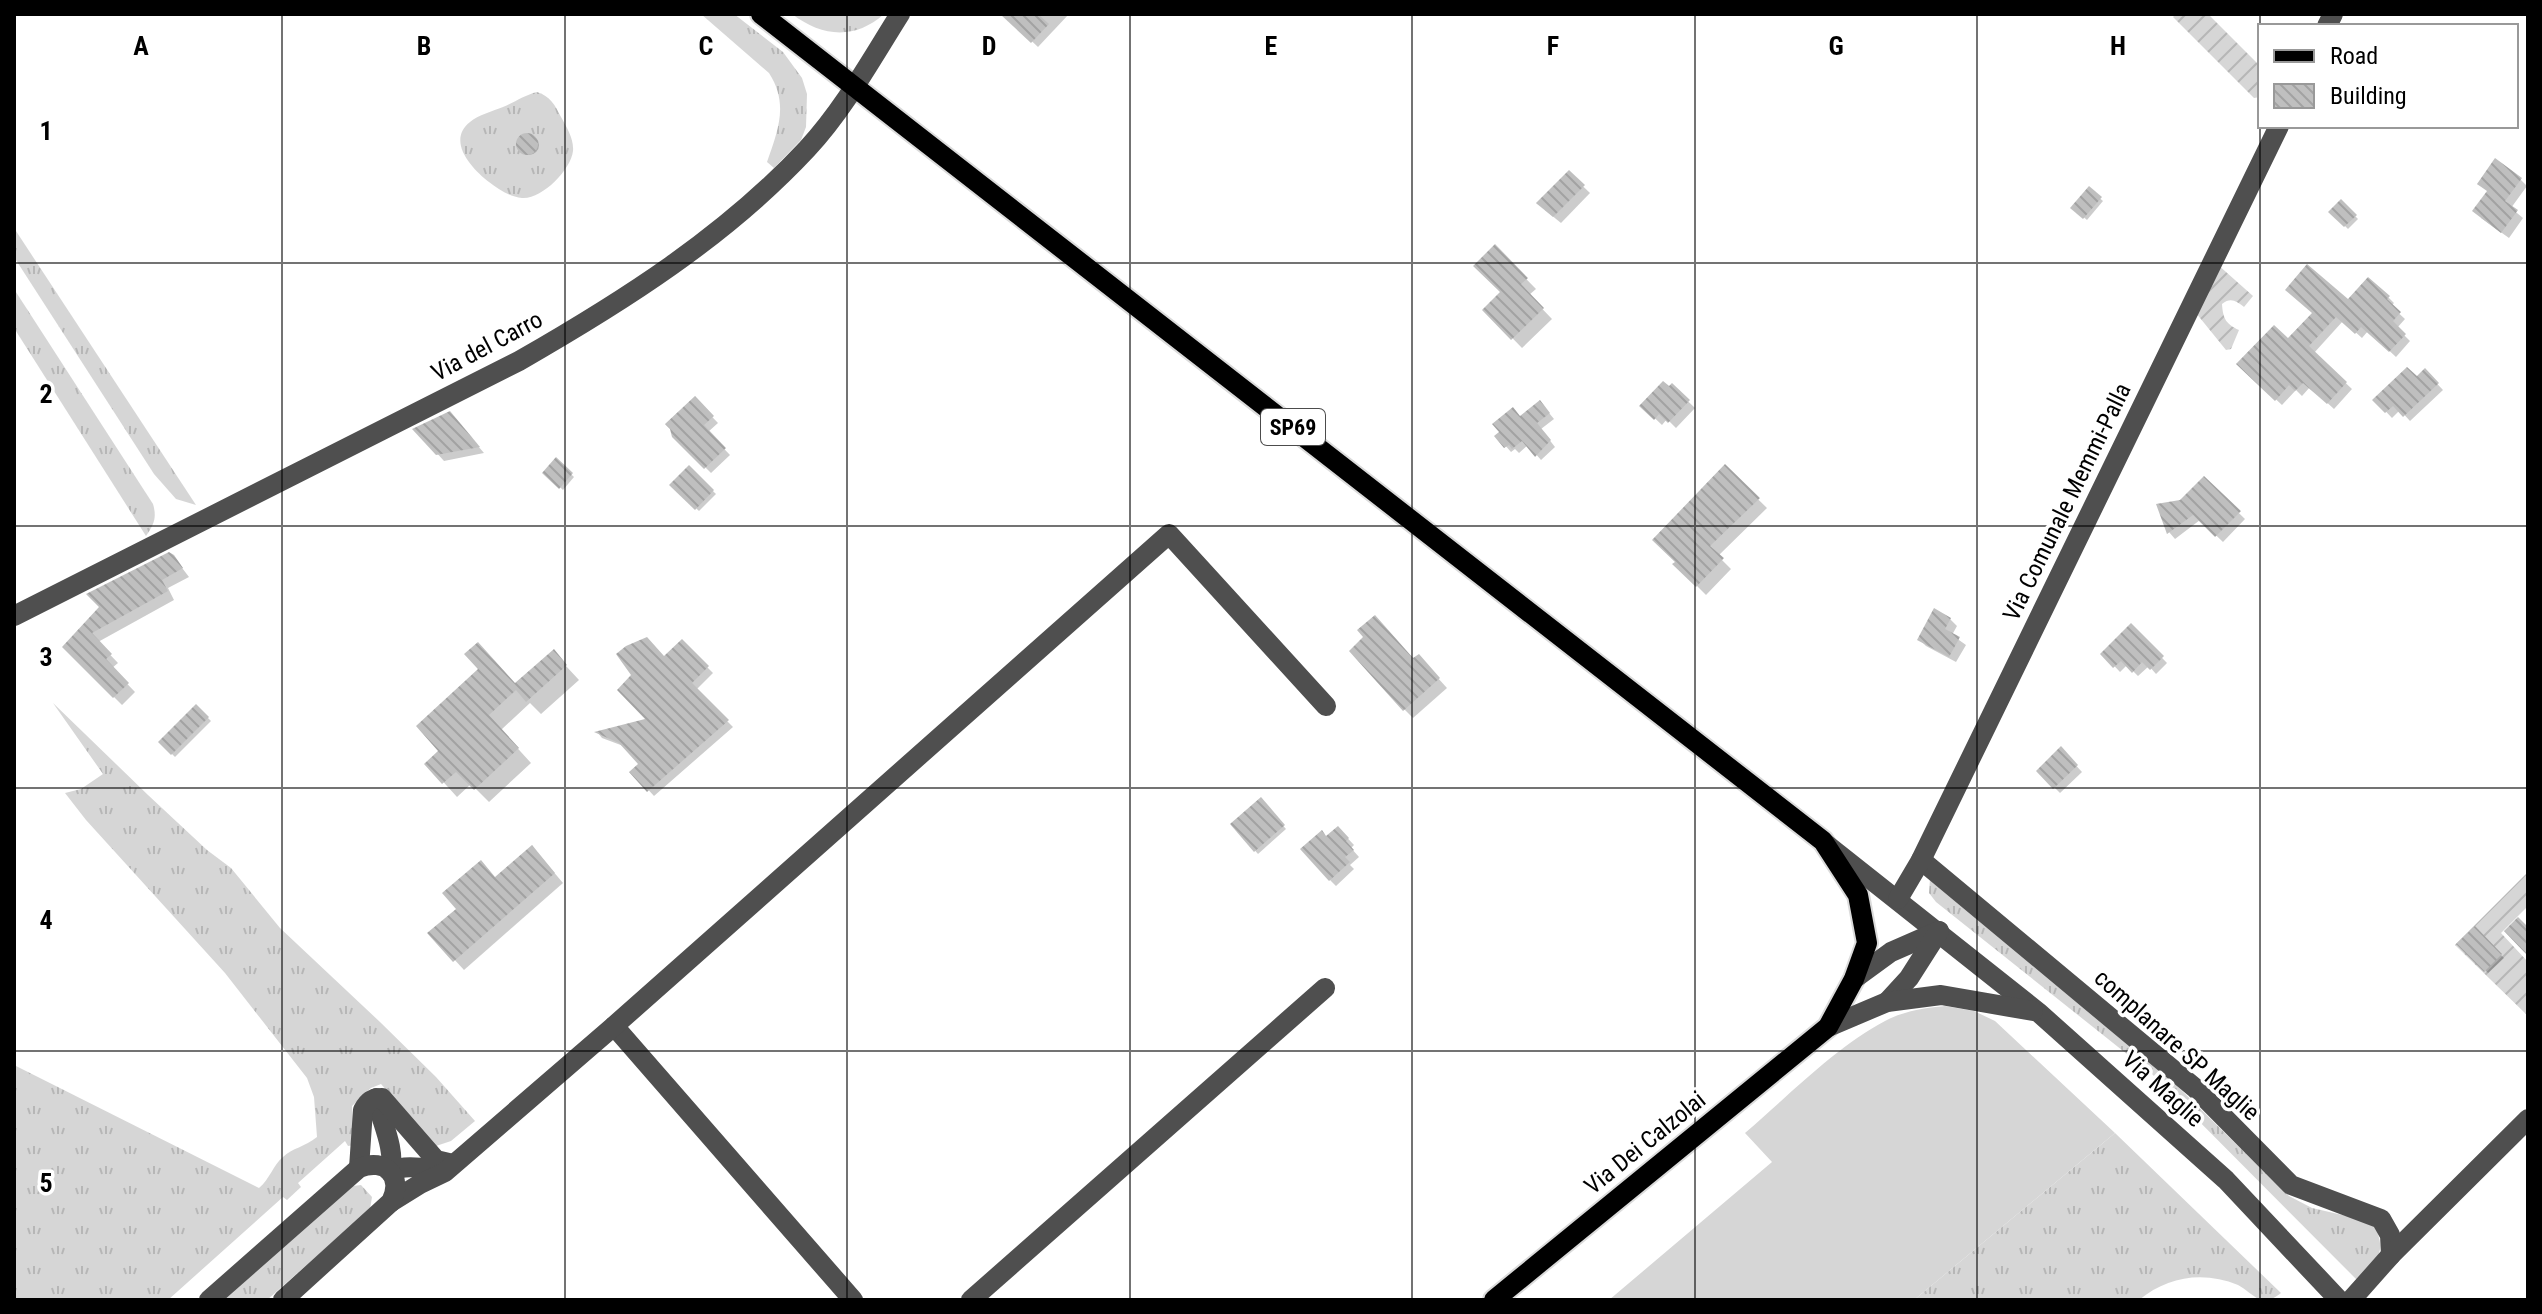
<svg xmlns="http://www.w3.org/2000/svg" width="2542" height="1314" viewBox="0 0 2542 1314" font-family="'Roboto Condensed',sans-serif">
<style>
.grass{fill:url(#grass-tufts)}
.garden{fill:url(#garden-furrows)}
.pitch{fill:#d6d6d6}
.shadow{fill:#0003}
.building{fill:url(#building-back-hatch)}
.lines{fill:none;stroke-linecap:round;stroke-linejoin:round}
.major-casing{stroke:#dbdbdb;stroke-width:24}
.minor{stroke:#4f4f4f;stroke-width:20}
.major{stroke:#000;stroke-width:20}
.grid{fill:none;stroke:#000;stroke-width:2;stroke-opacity:0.55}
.labels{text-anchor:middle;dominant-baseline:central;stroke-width:7;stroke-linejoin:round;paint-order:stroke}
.shield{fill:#fff;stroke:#4c4c4c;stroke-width:2}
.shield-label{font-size:22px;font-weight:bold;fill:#000}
.street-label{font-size:24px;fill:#000;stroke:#fff}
.grid-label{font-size:26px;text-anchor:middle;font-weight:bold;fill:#000;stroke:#fff;stroke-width:7;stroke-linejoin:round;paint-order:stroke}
</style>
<defs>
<pattern id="grass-tufts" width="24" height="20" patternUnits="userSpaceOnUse" patternTransform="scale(2)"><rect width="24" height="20" fill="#d6d6d6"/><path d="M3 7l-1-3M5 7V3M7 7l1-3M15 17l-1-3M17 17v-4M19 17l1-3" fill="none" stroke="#b6b6b6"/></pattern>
<pattern id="garden-furrows" width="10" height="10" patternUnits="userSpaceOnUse" patternTransform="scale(2)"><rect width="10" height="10" fill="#d6d6d6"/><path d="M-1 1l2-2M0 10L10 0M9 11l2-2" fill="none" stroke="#b6b6b6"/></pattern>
<pattern id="building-back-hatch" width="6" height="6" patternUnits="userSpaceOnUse" patternTransform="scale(2)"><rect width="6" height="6" fill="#bfbfbf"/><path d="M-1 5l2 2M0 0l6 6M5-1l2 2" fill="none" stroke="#a2a2a2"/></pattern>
</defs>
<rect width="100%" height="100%" fill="#fff"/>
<g class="grass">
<path d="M701,14H734L783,52L802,78L807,94L806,127L801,140L774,168L767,162C778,130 789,104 769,73Z"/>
<path d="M792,14H884C855,40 822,37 792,14Z"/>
<path d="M537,92C550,96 555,105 561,117C567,128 574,139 573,151C571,170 541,200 522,198C510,197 498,189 489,182C472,169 446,141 470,122C478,115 493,111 503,107C515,102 525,95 537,92Z"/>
<path d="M14,228L196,505L176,499L154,474L14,257Z"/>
<path d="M14,289L153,504C157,518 154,524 146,536L14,328Z"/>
<path d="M53,703L148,795L207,850L231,868L280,928L380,1022L436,1077L475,1121L451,1141L436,1146L381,1084L371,1088L352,1106L354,1145L348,1146L345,1141L298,1183L301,1187L287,1200L283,1197L168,1300H17L14,1297V1065L259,1188C270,1179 273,1165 283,1157C292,1148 305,1147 317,1137L314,1097L307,1078L225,973L86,820L65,793L81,789L103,774Z"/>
<path d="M1930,879L2168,1077L2289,1196L2312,1208L2373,1222C2388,1254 2378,1256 2358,1281L2152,1074L1936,902L1929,893Z"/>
<path d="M2115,1133L2281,1293C2274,1298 2268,1303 2259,1299C2252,1296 2246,1289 2238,1285C2204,1271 2168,1276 2139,1300H1914Z"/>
<path d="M361,1185L372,1197L370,1209L267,1300H221L353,1186Z"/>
</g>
<g class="garden">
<path d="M2176,14H2208L2260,66V97L2254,98L2173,17Z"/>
<path d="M2217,264L2253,296L2244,307C2236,301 2231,297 2222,304C2223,319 2226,324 2239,330L2231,349L2226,350L2196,313Z"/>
<path d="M2528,872V906L2501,933L2528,962V1016L2455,945Z"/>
</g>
<path class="pitch" d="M1945,1006L1974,1011L1995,1021L2115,1133L1914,1300H1609L1772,1162L1745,1133C1787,1097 1837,1046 1885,1021C1904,1011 1924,1008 1945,1006Z"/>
<g class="shadow">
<path d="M1003,14H1069L1038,47Z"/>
<circle cx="529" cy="145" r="10"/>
<path d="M1569,173L1590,193L1561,223L1545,210Z"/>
<path d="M2520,179L2527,186L2511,208L2523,218L2509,238L2481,218Z"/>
<path d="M2089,189L2103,201L2087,220L2073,208Z"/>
<path d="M2341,202L2358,219L2348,229L2331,212Z"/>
<path d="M1495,247L1536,289L1529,295L1552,319L1522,348L1485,310L1503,293Z"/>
<path d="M2388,297L2394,303L2391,306L2405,319L2397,328L2410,341L2396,357L2368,331L2362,338L2343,321L2314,353L2352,389L2334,409L2310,387L2302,396L2296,390L2282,405L2238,364L2288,341L2348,301Z"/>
<path d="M2425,371L2443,390L2410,421L2400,410L2392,418L2375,400L2417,379Z"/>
<path d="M1672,386L1695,408L1676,428L1667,419L1662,425L1642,406Z"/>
<path d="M695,399L718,423L708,432L730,455L711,473L674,436Z"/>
<path d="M1545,408L1554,419L1541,429L1555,447L1541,460L1528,445L1519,453L1515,449L1511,452L1497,436L1521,418Z"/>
<path d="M456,420L484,453L444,461L416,430Z"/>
<path d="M556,460L574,477L563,490L545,473Z"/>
<path d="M1725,467L1767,508L1718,556L1731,569L1706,595L1675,564Z"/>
<path d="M689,468L716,494L699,511L672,485Z"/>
<path d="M2204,479L2245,519L2223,542L2200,520L2175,539L2169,532L2181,502Z"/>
<path d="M173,556L189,577L168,588L174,600L98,642L118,663L112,668L135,692L122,705L64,647Z"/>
<path d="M1950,619L1957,626L1952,635L1966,645L1956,662L1926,646L1919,639Z"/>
<path d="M2131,626L2167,663L2156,674L2149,666L2138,676L2127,665L2120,672L2103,654Z"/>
<path d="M682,642L713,673L696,690L733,727L654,796L632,772L641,764L626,747L602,738L598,733L649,720L664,658Z"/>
<path d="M553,652L579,680L541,714L530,703L501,730L531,763L489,802L471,784L457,797L427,764Z"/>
<path d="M1414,661L1427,666L1447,688L1413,718L1404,709Z"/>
<path d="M196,706L211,721L175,757L160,742Z"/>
<path d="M2061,749L2082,772L2060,793L2038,771Z"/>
<path d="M1261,800L1286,829L1258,854L1232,824Z"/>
<path d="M1338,828L1354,845L1351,848L1359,857L1350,865L1354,869L1336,886L1330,880L1327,838Z"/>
<path d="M541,857L563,883L464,970L430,933L496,879Z"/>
<path d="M2475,929L2504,958L2488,973L2459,944Z"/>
</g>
<g class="building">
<path d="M1000,14H1038L1049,24L1031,43Z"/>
<circle cx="527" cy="144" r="11"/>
<path d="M2495,158L2522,178L2505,201L2518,210L2501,233L2472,211L2487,191L2477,184Z"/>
<path d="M1569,170L1585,185L1553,217L1536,203Z"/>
<path d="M2089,186L2102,197L2083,219L2070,208Z"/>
<path d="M2341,199L2357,215L2344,227L2328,212Z"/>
<path d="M1495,244L1528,278L1521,284L1544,308L1511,340L1482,310L1500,292L1473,266Z"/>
<path d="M2307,264L2348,299L2368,277L2390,296L2387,299L2401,312L2393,321L2406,334L2389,352L2361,327L2355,334L2336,317L2309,346L2347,382L2327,404L2303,383L2295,391L2289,385L2275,401L2236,364L2274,325L2288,338L2312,313L2285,290Z"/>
<path d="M2407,367L2417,376L2425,368L2439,383L2403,417L2393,406L2385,413L2372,400Z"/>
<path d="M1663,381L1669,386L1672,383L1690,400L1668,423L1659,414L1654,420L1639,406Z"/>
<path d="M695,396L714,416L704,425L726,448L704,469L672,437L670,429L665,424Z"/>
<path d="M1540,400L1550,413L1537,423L1551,440L1535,457L1522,441L1512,449L1509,445L1504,448L1494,436L1499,432L1492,424L1513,407L1520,416Z"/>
<path d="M450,411L480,447L436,455L412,429Z"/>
<path d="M556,457L573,473L559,489L542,473Z"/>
<path d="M1725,464L1760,498L1710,546L1724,558L1696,587L1672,564L1675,562L1652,540Z"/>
<path d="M689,465L714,490L695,510L669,485Z"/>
<path d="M2204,476L2241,511L2215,537L2193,515L2167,534L2156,504L2180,500Z"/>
<path d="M169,552L174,555L183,568L162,580L168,591L92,633L112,654L106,659L129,683L113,698L62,647L99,607L86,594Z"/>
<path d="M1934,608L1951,618L1945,629L1960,637L1949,657L1917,640Z"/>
<path d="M1375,615L1413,658L1419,654L1440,678L1403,711L1349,651L1363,637L1357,630Z"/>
<path d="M2131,623L2164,656L2150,670L2142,662L2132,673L2121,661L2113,668L2100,654Z"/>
<path d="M647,637L664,656L682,639L709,666L692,683L729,720L647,792L629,772L638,764L619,743L594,732L645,719L617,690L631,675L616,654L626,646Z"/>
<path d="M478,642L515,683L554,649L567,665L526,702L516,690L489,715L519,748L474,790L456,772L442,784L424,764L438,751L416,726L478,669L464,654Z"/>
<path d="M196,704L209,717L171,755L158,742Z"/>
<path d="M2061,746L2078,765L2053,789L2036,771Z"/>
<path d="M1261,797L1285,825L1254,852L1230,824Z"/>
<path d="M1338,826L1349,838L1346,841L1354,850L1345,857L1350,862L1329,881L1300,849L1322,830L1326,836Z"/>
<path d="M532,845L555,873L453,962L427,933L456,909L442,893L481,860L495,877Z"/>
<path d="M2518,917L2528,927V956L2504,931Z"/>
<path d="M2475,926L2502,954L2484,972L2456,944Z"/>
</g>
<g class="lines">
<defs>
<path id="major" d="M761,14L1823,841L1858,895L1867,943L1854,979L1828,1027L1494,1300"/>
</defs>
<use href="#major" class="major-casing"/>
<g class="minor">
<path d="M2327,26L2333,14"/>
<path d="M14,616L519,361C622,302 725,237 807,149C844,109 871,60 900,14"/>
<path d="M1826,844L2038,1012L2226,1180L2339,1300"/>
<path d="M1921,860L2195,1088L2291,1185L2381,1219L2390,1235L2391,1255"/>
<path d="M1898,899L1921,860L2279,126"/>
<path d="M1854,979L1891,952L1939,931"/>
<path d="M1887,1002L1909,978L1939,931"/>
<path d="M614,1026L853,1300"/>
<path d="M1828,1027L1887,1002L1941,995L2033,1011"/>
<path d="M376,1098C381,1121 396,1149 390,1172C407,1162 427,1172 446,1166"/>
<path d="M359,1168L363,1110C368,1101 372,1098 382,1098L436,1160L453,1164"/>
<path d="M391,1202L420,1184L445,1172L614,1026L1169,534L1326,706"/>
<path d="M209,1300L359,1168C386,1157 404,1177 391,1202L283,1300"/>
<path d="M971,1300L1325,988"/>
<path d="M2351,1300L2391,1255L2528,1119"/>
</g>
<use href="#major" class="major"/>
</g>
<path class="grid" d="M282,14V1300M565,14V1300M847,14V1300M1130,14V1300M1412,14V1300M1695,14V1300M1977,14V1300M2260,14V1300M14,263H2528M14,526H2528M14,788H2528M14,1051H2528"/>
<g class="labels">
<rect class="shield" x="1261" y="409" width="64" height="36" rx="6"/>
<g class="shield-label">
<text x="1293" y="427">SP69</text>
</g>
<g class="street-label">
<text transform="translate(487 346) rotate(-28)">Via del Carro</text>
<text transform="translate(2067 502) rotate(-64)">Via Comunale Memmi-Palla</text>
<text transform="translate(2177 1045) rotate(42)">complanare SP Maglie</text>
<text transform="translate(2163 1089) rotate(42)">Via Maglie</text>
<text transform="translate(1645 1143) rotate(-39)">Via Dei Calzolai</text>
</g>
</g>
<g class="grid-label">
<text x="141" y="55">A</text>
<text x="424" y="55">B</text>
<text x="706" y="55">C</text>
<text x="989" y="55">D</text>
<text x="1271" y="55">E</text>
<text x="1553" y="55">F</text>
<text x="1836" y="55">G</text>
<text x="2118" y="55">H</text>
<text x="46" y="140">1</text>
<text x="46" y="403">2</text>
<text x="46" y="666">3</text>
<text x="46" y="929">4</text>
<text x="46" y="1192">5</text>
</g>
<rect width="2542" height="1314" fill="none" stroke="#000000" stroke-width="32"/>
<rect x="2258" y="24" width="260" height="104" fill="#ffffff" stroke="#999999" stroke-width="2"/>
<rect x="2274" y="50" width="40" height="12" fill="#000000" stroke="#999999" stroke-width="2"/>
<text x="2330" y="64" font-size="24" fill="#000000">Road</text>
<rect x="2274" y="84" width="40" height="24" fill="url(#building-back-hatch)" stroke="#999999" stroke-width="2"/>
<text x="2330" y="104" font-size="24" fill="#000000">Building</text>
</svg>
